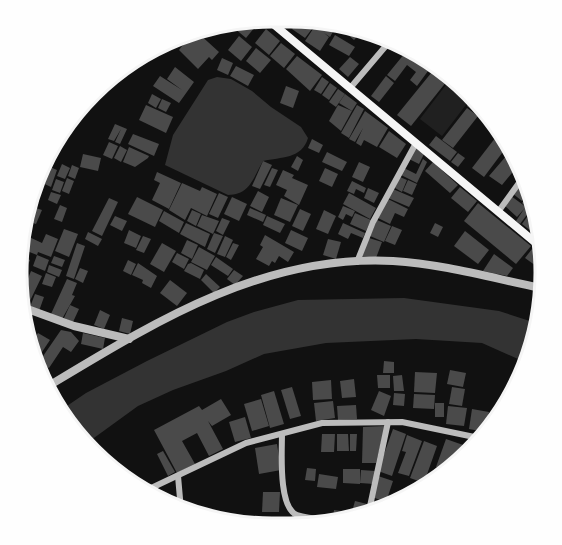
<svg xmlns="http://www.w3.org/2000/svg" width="562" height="545" viewBox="0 0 562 545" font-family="'Crimson Pro',serif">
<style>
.green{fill:#202020}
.water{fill:#333}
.building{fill:#4a4a4a}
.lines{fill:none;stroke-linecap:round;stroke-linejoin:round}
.minor{stroke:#bcbcbc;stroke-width:6}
.tertiary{stroke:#bcbcbc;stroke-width:8}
.secondary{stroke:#f5f5f5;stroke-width:8}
.rim{fill:none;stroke:#f5f5f5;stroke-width:3}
</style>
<rect width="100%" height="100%" fill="#111"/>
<path class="green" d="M452,77L459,80L472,97L442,136L420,119Z"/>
<g class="water">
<path d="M217,77L231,79L252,91L271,107L301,127L308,138C302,159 281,157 263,161C253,178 250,195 228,195L165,165L173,135L208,80Z"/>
<path d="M404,298L499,311L536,323L532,354L527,363L482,343L416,339L326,343L264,354L226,371L173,390L138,406L87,443L61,410L86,393L147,361L227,322L254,312L298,300Z"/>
</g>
<g class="building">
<path d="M256,20L259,22L246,38L234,28L238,23Z"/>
<path d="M298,20L310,22L315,25L305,38L292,29Z"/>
<path d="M317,23L330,24L335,28L330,37L324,33L329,37L320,51L305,41Z"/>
<path d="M337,25L358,28L364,29L354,40Z"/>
<path d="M266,29L280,41L269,55L255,43Z"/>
<path d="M197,32L219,52L212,60L209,57L198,69L179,50L185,42Z"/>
<path d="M335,35L355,47L349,56L329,45Z"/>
<path d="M239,36L252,47L241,61L228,50Z"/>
<path d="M281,43L295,54L284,68L270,56Z"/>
<path d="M256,48L271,60L260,73L246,61Z"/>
<path d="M405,53L428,71L417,86L410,80L416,72L407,65L395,81L387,75Z"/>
<path d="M414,54L433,66L430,70L412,57Z"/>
<path d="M297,56L322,75L310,91L286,69Z"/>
<path d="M350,57L359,64L348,77L339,69Z"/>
<path d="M222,58L233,63L228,75L217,70Z"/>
<path d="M236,66L254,75L248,86L230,76Z"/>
<path d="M175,67L194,82L179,103L153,86L160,76L182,90L167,79Z"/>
<path d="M436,67L451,76L411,126L397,115Z"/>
<path d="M386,76L394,83L379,102L371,96Z"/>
<path d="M322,77L329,82L321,94L314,90Z"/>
<path d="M330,83L337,88L329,100L322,95Z"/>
<path d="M286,86L299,91L293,108L280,103Z"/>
<path d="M338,89L345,94L336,107L329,102Z"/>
<path d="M152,94L161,99L156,108L148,103Z"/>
<path d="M345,94L357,103L352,111L339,103Z"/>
<path d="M472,98L481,109L477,114L467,106Z"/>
<path d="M162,99L171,103L166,112L158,108Z"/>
<path d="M146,105L173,117L166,133L139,120Z"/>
<path d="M338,105L352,111L341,131L329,121Z"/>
<path d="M357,105L364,109L349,138L341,133L353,112L356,113L353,112Z"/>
<path d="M467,108L478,116L453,148L442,140Z"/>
<path d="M365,111L388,128L377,147L364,140L361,146L356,143L363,128L355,142L349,139Z"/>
<path d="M115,124L127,129L120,144L115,142L121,129L114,141L108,139Z"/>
<path d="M389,131L406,144L397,158L379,147Z"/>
<path d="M499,133L508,145L484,177L472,168Z"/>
<path d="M133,134L159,144L154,156L128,144Z"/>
<path d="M436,136L457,152L450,161L429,145Z"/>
<path d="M312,139L323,145L319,153L308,148Z"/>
<path d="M109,142L118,146L112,159L103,155Z"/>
<path d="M120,146L127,150L121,162L114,158Z"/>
<path d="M129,147L149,156L148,158L135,167L123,162Z"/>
<path d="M415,147L425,152L419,164L409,159Z"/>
<path d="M510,148L520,163L502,185L489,176L507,155Z"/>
<path d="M327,152L347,162L342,171L322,162Z"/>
<path d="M458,153L465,158L458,167L451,162Z"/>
<path d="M83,154L101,158L98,171L80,167Z"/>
<path d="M297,156L303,160L298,171L291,167Z"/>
<path d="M423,159L427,162L417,183L401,175L404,168L416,174Z"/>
<path d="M263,161L272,165L260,189L252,186Z"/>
<path d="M359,162L370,167L363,182L352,177Z"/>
<path d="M433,162L458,185L450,193L425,171Z"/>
<path d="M62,164L70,168L65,179L57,176Z"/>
<path d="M72,165L79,168L75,179L68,176Z"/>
<path d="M50,167L57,170L51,187L36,180L42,170L47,172V176Z"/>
<path d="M272,168L278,170L270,187L264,185Z"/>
<path d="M325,168L338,174L332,187L319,181Z"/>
<path d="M283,170L294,175L292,178L308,185L299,205L284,196L287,190L276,185Z"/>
<path d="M157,172L181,183L169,209L152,200L160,183L154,180Z"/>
<path d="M400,177L407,180L402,192L395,188Z"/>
<path d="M524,177L528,193L522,201L512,193Z"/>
<path d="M67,178L74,181L69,194L62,191Z"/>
<path d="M56,179L64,182L60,193L52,190Z"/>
<path d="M408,180L417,184L412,195L403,191Z"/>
<path d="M352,181L366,188L364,193L356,189L354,194L347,191Z"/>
<path d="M182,183L200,191L202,187L217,194L207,216L191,208L185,220L169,210Z"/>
<path d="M460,187L477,201L468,212L451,198Z"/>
<path d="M368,188L379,193L374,203L364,198Z"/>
<path d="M393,189L414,198L409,207L388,198Z"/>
<path d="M258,191L269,197L262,212L250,206Z"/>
<path d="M51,192L61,195L57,204L48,200Z"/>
<path d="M219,193L228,197L218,218L209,214Z"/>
<path d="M349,193L376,208L370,219L343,204Z"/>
<path d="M528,195L532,208L520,224L516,221L524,209L517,217L504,205L511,196L526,207L522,203Z"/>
<path d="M137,197L163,210L155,227L128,214Z"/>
<path d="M232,197L247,204L239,221L224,214Z"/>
<path d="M109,198L118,202L102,236L92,231Z"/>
<path d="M281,198L298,205L290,222L274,215Z"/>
<path d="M388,199L408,209L404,217L395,213L390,224L378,218Z"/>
<path d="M478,203L531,246L516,264L464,221Z"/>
<path d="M60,205L67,208L62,222L54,219Z"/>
<path d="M343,206L355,211L352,217L346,214L343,220L338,217Z"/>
<path d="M33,207L42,210L36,224L27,221Z"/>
<path d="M250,208L266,215L263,222L247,215Z"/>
<path d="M300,209L311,214L303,231L292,226Z"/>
<path d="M192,210L201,214L196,226L187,221Z"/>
<path d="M324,210L336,216L328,234L316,229Z"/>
<path d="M164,211L184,222L179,233L159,221Z"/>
<path d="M355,213L371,220L366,231L350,224Z"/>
<path d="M202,215L219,221L213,234L197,226Z"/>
<path d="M115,216L127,221L122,231L110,225Z"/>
<path d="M267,216L285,224L280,233L263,225Z"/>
<path d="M527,217L537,224L531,231L522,224Z"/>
<path d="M222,218L230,221L223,235L216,231Z"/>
<path d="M377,220L391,226L384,242L370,236Z"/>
<path d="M186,223L210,234L205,247L180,234Z"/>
<path d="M343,223L365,233L363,238L351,233L348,239L338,234Z"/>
<path d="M435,223L443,227L438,237L430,233Z"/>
<path d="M392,226L402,230L395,245L385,241Z"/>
<path d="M64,229L78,234L69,257L55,251Z"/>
<path d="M129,230L141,236L136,248L124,243Z"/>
<path d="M291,230L308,238L302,251L285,243Z"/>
<path d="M465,231L489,250L478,264L454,246Z"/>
<path d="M88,232L102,239L98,246L85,239Z"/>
<path d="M214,233L223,236L215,253L207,249Z"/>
<path d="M46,234L58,239L51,257L38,252L37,255L22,249L27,236L42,243Z"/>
<path d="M265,235L294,252L288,262L279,256L275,263L272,261L269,266L256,259L263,247L260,245Z"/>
<path d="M143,236L151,239L144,253L136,250Z"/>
<path d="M225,236L233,240L225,257L217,254Z"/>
<path d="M369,238L382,242L376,258L362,256Z"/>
<path d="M328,239L341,242L336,259L323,255Z"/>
<path d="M187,240L198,245L192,259L181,253Z"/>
<path d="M77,243L85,246L74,279L66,276Z"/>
<path d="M162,243L176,251L164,272L150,264Z"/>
<path d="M233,243L239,245L231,260L226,257Z"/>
<path d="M199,247L215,256L207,270L191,262Z"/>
<path d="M532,249L544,259L543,271L525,258Z"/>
<path d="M177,253L189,259L184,269L172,262Z"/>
<path d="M494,254L513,268L507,276L483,271Z"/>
<path d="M37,255L49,260L45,271L33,266Z"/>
<path d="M22,256L30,260L26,270L20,268Z"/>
<path d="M54,256L65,260L62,267L51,263Z"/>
<path d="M216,257L233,269L228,276L211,265Z"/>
<path d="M128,260L136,264L131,275L123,271Z"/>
<path d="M138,263L157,276L151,288L142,283L143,280L132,275Z"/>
<path d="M191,263L204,270L200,279L184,271L188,264Z"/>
<path d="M49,265L62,270L59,277L47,272Z"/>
<path d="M80,268L88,271L83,283L75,279Z"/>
<path d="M234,270L243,276L235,285L227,279Z"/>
<path d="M31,271L42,276L28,305L21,302L17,290L18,285L23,287L26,284Z"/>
<path d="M46,273L56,277L52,287L42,284Z"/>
<path d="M206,274L220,287L214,293L201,280Z"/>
<path d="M67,279L77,283L72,295L75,296L62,319L51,314Z"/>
<path d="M170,280L187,293L177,306L160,293Z"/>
<path d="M35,294L44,297L39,311L30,307Z"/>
<path d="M70,305L79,309L73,322L64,318Z"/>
<path d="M100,310L110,315L104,329L94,325Z"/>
<path d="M122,318L133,321L130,334L119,331Z"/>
<path d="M61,330L71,332L79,341L71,352L63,347L49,368L39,362Z"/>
<path d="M38,333L50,340L36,361L31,343Z"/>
<path d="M83,333L105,338L103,349L81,344Z"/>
<path d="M384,361L394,362V373H383Z"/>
<path d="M450,370L466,373L463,387L447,384Z"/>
<path d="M415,372L437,373L435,393L414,392Z"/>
<path d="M377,375H390V388H378Z"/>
<path d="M402,375L404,391H394L393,376Z"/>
<path d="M354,379L356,397L342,398L340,381Z"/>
<path d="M331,380L332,399L313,400L312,382Z"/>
<path d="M292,387L301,416L290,419L281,390Z"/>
<path d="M452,387L465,389L462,406L449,404Z"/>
<path d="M274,391L284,424L270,428L261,395Z"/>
<path d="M379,391L391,396L384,416L371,410Z"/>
<path d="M394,393L405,394L404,406L393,405Z"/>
<path d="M414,394L435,395L434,409L413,408Z"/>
<path d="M221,399L231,415L212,426L208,421L223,449L209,456L197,433L182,441L195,464L177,473L154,430L199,406L202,410Z"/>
<path d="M261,399L269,426L252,431L244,404Z"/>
<path d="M333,401L335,418L316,421L314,403Z"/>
<rect x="435" y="403" width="9" height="14"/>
<path d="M356,405L357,419L338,420L337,406Z"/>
<path d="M448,406L467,408L464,426L446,424Z"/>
<path d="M472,409L489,412L485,432L469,429Z"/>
<path d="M245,417L251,438L235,442L229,422Z"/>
<path d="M385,426L376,463H362L363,427Z"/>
<path d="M393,429L406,434L392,476L378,471Z"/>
<path d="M322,434H335L334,452H321Z"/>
<path d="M337,434H348L349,451H337Z"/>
<path d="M350,434H357L356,451H350Z"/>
<path d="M407,435L422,441L409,476L398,473L406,452L402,451Z"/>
<path d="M446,439L466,446L462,456L444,470L436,467Z"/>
<path d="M424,441L437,446L424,483L410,478Z"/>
<path d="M277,444L281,470L259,474L255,448Z"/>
<path d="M163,451L175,472L168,476L157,454Z"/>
<path d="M307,468L316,469L315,481L305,480Z"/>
<path d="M343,469H360V484L343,483Z"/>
<path d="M361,470L375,471L374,484L360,483Z"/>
<path d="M319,474L338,477L336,489L317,487Z"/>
<path d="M378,476L393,481L386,502L372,497Z"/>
<path d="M263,492H280L279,512H262Z"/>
<path d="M355,501L367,504L365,512L351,515Z"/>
<path d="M334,510L348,512V517L333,518Z"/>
<path d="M292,515L305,518L303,528L290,526Z"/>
</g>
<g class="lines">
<g class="minor">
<path d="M351,87L390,41"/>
<path d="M498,212L524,176"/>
<path d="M357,262L373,222L416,143"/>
<path d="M282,434C282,451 278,508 297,515C308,519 323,519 334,520"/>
<path d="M178,476L181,510"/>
<path d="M147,490L246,443L322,423L402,422L484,439"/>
<path d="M369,511L388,422"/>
</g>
<g class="tertiary">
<path d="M22,307L74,326L129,339"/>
<path d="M45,388C153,323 262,254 393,261C443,264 492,278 541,288"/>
</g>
<path class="secondary" d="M266,18L543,249"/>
</g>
<path d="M0 0H562V545H0ZM272 27H290A245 245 0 0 1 535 272V273A245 245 0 0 1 290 518H272A245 245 0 0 1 27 273V272A245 245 0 0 1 272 27Z" fill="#fefefe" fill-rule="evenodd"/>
<path class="rim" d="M272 27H290A245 245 0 0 1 535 272V273A245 245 0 0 1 290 518H272A245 245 0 0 1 27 273V272A245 245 0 0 1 272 27Z"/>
</svg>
